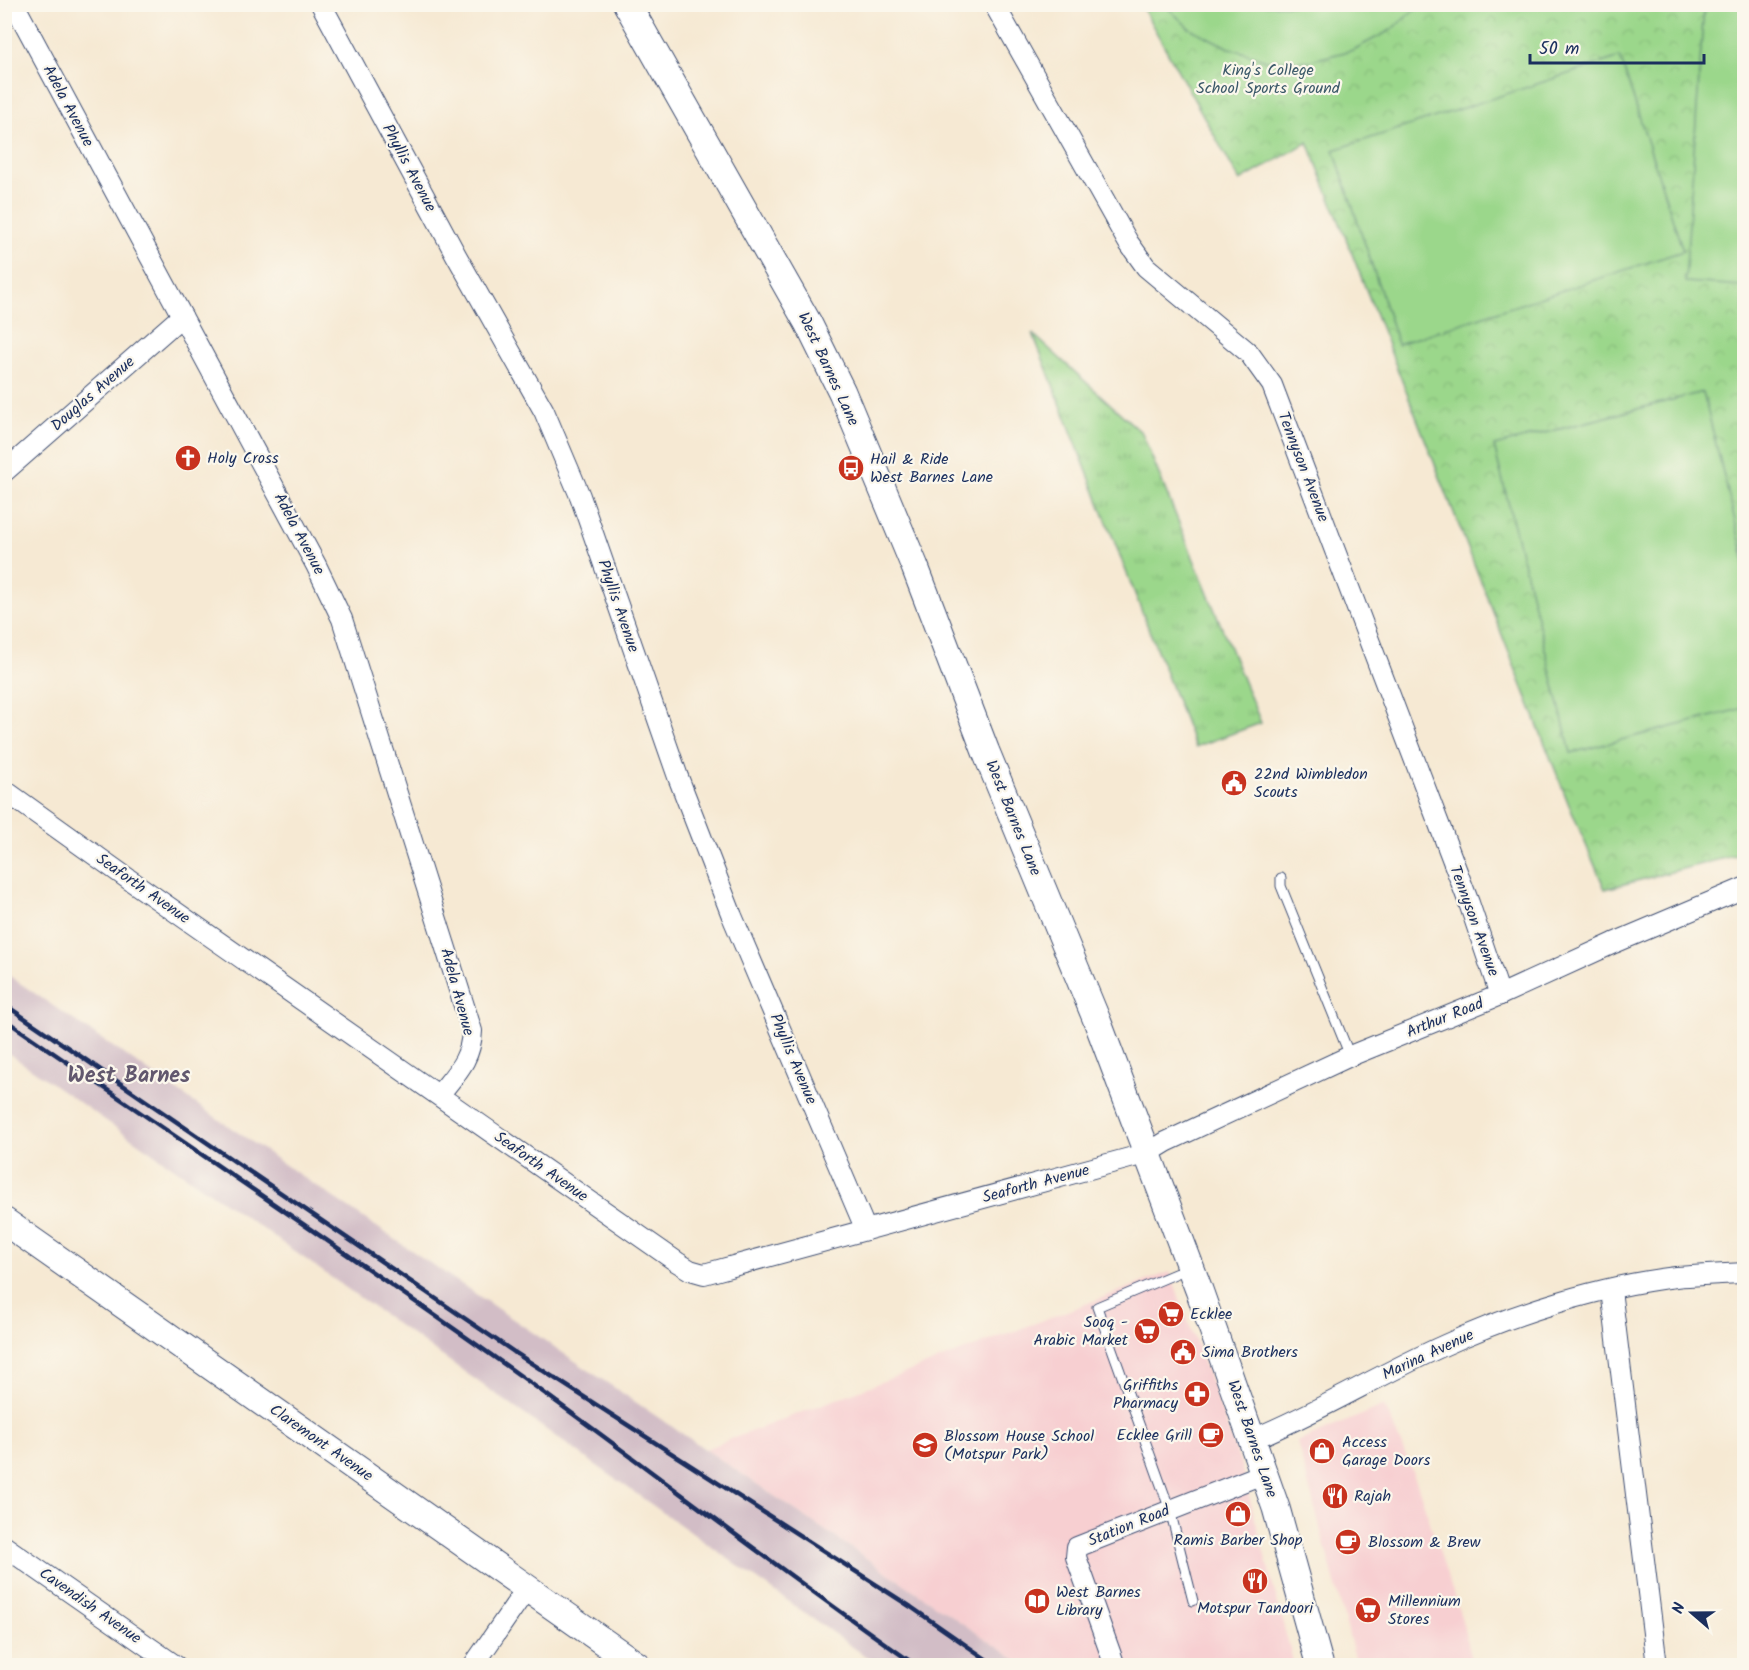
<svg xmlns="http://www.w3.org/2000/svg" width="1749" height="1670" viewBox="0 0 1749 1670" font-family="Kalam,sans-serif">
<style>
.built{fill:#f7cfd1}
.industrial{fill:#d2bdc6}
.grass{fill:url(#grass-tufts);stroke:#5b8374;stroke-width:1.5}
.park{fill:url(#park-crowns);stroke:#5b8374;stroke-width:1.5}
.pitch{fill:#9bd78b;stroke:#5b8374;stroke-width:1.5}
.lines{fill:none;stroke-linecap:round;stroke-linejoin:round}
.lane-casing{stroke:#3c4b70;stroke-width:11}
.street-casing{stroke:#3c4b70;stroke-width:22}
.secondary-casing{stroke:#3c4b70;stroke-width:29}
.lane{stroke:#fff;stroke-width:9}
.street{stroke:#fff;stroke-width:20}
.secondary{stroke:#fff;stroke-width:27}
.rail{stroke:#1b2f5e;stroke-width:4.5}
.labels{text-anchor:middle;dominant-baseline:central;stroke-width:4.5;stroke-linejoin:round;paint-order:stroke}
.park-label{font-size:16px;fill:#3b5969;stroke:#fbf7ec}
.street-label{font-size:16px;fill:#1b2f5e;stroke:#fbf7ec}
.poi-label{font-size:16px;fill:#1b2f5e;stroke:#fbf7ec;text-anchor:start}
.district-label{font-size:22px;font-weight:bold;fill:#62586e;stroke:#fbf7ec}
</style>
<defs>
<pattern id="grass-tufts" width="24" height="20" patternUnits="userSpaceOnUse" patternTransform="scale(1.5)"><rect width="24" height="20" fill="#9bd78b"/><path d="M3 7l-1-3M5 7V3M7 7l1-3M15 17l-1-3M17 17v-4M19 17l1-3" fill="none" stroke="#85b97a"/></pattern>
<pattern id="park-crowns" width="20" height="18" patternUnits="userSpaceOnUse" patternTransform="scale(1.5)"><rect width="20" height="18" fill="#9bd78b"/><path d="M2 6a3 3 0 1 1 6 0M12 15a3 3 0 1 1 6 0" fill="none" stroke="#85b97a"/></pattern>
</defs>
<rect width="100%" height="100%" fill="#fbf7ec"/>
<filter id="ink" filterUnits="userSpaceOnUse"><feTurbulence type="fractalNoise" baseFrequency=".0167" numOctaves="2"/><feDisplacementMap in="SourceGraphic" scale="12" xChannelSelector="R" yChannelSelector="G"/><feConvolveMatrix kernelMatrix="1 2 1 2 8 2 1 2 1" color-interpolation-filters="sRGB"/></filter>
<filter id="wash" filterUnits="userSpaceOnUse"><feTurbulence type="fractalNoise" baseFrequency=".008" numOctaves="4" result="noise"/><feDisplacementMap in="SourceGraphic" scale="24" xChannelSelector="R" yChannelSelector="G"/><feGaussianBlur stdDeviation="1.35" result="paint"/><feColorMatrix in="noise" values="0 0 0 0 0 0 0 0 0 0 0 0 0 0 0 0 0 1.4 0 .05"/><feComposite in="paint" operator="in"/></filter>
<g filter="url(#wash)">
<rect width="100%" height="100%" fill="#f6e9d3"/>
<g class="built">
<path d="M1170,1272L1240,1462L1294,1665H1024L705,1449Z"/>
<path d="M1383,1406L1389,1415L1418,1486L1462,1620L1472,1665H1357L1297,1442Z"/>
</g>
<path class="industrial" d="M5,973L297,1173L1024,1665H878L260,1227L5,1051Z"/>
<path class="grass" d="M1033,334L1142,433L1261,723L1195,747Z"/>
<path class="park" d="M1141,5H1744V853L1605,889L1569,805L1308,142L1240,181Z"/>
<g class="pitch">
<path d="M1165,5H1420L1391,30L1353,50L1309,61L1266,60L1227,47L1189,28Z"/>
<path d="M1704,5H1744V286L1685,282Z"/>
<path d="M1620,57L1683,251L1398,344L1334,150Z"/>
<path d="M1703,392L1744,557V708L1571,753L1494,446Z"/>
</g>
</g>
<g filter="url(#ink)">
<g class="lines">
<defs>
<g id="lane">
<path d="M1281,878V886L1350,1056"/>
<path d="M1189,1268L1097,1307L1170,1510L1193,1601"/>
</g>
<g id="street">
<path d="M14,4L316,565L342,619L472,1031C471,1060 456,1073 439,1095"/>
<path d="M321,4L456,255L544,411L580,496L678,777L732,916L866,1230"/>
<path d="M994,4L1128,242L1146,267L1249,353L1272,385L1469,903L1500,995"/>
<path d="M4,472L182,316"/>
<path d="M4,790L127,878L677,1262L690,1270L704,1274L1148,1153L1166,1142L1350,1056L1500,995L1614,943L1744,888"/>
<path d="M1611,1290L1657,1666"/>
<path d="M1253,1439C1319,1412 1380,1374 1445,1345C1515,1313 1600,1286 1676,1277C1699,1275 1722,1274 1744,1273"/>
<path d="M4,1546L176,1666"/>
<path d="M473,1666L527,1588"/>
<path d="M1115,1666L1076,1557L1077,1547L1265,1473"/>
</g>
<g id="secondary">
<path d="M627,4L808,323L842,392L915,567L986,752L1098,1023L1199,1290L1276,1508L1320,1666"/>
<path d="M4,1221L638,1666"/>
</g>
</defs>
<use href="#lane" class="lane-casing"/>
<use href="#street" class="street-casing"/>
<use href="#secondary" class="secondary-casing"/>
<use href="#lane" class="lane"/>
<use href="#street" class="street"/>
<use href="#secondary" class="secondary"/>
<g class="rail">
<path d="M4,1004L514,1352L911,1607L996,1666"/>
<path d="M4,1019C171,1134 339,1247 504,1364C643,1463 777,1569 917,1666"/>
</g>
</g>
</g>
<defs>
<symbol id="church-disc" viewBox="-11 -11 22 22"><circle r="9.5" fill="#c8321e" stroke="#fbf7ec"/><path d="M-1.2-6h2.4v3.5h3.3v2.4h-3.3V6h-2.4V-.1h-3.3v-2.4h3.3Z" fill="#fff"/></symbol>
<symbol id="bus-disc" viewBox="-11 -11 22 22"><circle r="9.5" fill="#c8321e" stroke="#fbf7ec"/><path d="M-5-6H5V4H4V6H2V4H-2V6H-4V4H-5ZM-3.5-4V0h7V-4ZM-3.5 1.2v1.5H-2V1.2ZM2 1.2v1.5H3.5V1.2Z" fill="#fff"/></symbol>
<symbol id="civic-disc" viewBox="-11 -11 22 22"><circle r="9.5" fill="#c8321e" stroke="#fbf7ec"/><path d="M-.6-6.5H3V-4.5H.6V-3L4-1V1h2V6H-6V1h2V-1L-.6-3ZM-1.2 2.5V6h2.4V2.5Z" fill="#fff"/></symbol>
<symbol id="supermarket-disc" viewBox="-11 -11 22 22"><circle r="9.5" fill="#c8321e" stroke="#fbf7ec"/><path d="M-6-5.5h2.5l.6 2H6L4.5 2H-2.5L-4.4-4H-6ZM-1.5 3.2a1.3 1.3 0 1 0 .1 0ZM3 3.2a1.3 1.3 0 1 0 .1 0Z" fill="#fff"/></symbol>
<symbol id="pharmacy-disc" viewBox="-11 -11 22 22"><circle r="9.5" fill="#c8321e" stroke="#fbf7ec"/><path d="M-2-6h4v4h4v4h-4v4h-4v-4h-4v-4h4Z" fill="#fff"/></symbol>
<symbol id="cafe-disc" viewBox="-11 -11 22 22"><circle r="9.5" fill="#c8321e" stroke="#fbf7ec"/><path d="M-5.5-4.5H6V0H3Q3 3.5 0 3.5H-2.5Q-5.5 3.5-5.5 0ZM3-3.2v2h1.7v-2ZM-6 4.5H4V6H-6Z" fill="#fff"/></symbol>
<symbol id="school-disc" viewBox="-11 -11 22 22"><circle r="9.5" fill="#c8321e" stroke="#fbf7ec"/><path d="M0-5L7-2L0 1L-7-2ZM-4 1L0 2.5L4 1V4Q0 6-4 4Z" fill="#fff"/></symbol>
<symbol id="shop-disc" viewBox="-11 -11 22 22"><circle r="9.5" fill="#c8321e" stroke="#fbf7ec"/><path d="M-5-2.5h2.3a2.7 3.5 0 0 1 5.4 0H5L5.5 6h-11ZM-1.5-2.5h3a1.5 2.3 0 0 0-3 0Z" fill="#fff"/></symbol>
<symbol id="restaurant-disc" viewBox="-11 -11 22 22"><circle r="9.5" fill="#c8321e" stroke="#fbf7ec"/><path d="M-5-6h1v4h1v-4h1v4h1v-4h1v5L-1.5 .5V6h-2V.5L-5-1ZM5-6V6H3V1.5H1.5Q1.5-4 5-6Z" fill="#fff"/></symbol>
<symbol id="library-disc" viewBox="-11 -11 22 22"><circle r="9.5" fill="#c8321e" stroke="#fbf7ec"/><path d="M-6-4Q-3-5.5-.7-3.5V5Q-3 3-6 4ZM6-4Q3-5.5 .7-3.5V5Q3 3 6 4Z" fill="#fff"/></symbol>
</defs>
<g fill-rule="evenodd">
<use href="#church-disc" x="173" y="443" width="30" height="30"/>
<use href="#bus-disc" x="836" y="453" width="30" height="30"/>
<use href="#civic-disc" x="1219" y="768" width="30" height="30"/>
<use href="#supermarket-disc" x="1156" y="1299" width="30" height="30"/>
<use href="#supermarket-disc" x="1132" y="1316" width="30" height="30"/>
<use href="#civic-disc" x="1168" y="1337" width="30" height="30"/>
<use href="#pharmacy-disc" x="1182" y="1379" width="30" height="30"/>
<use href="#cafe-disc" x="1196" y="1420" width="30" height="30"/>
<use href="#school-disc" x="910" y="1430" width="30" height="30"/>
<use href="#shop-disc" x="1307" y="1436" width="30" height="30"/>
<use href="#restaurant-disc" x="1320" y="1481" width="30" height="30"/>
<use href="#shop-disc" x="1223" y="1499" width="30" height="30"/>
<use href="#cafe-disc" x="1333" y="1527" width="30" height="30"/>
<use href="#restaurant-disc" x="1240" y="1566" width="30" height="30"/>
<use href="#library-disc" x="1022" y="1586" width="30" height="30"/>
<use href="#supermarket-disc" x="1353" y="1595" width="30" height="30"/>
</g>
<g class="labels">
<g class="park-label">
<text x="1268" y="70">King's College<tspan x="1268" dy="18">School Sports Ground</tspan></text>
</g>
<g class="street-label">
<text transform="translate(68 106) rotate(62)">Adela Avenue</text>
<text transform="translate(409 168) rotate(62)">Phyllis Avenue</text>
<text transform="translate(828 369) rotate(65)">West Barnes Lane</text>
<text transform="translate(93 394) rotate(-41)">Douglas Avenue</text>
<text transform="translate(1303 467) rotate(69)">Tennyson Avenue</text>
<text transform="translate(299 534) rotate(62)">Adela Avenue</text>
<text transform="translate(618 606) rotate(71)">Phyllis Avenue</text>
<text transform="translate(1013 818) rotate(68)">West Barnes Lane</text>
<text transform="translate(143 889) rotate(35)">Seaforth Avenue</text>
<text transform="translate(1474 921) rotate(70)">Tennyson Avenue</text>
<text transform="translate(457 992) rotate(75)">Adela Avenue</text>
<text transform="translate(1445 1018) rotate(-22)">Arthur Road</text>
<text transform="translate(793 1059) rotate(67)">Phyllis Avenue</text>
<text transform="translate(541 1167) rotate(35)">Seaforth Avenue</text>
<text transform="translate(1036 1184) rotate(-15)">Seaforth Avenue</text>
<text transform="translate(1428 1355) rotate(-25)">Marina Avenue</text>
<text transform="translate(1252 1439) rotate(71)">West Barnes Lane</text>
<text transform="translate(321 1443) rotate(35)">Claremont Avenue</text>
<text transform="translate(1129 1526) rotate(-22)">Station Road</text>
<text transform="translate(90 1606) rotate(35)">Cavendish Avenue</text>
</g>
<g class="poi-label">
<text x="207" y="458">Holy Cross</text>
<text x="870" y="459">Hail &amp; Ride<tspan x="870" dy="18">West Barnes Lane</tspan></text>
<text x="1254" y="774">22nd Wimbledon<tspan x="1254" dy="18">Scouts</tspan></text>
<text x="1190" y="1314">Ecklee</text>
<text x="1128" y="1322" text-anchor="end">Sooq -<tspan x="1128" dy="18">Arabic Market</tspan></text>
<text x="1202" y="1352">Sima Brothers</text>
<text x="1178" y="1385" text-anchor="end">Griffiths<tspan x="1178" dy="18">Pharmacy</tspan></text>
<text x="1192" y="1435" text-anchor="end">Ecklee Grill</text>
<text x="944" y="1436">Blossom House School<tspan x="944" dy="18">(Motspur Park)</tspan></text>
<text x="1342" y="1442">Access<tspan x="1342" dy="18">Garage Doors</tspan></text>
<text x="1354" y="1496">Rajah</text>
<text x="1238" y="1540" text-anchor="middle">Ramis Barber Shop</text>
<text x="1368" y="1542">Blossom &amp; Brew</text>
<text x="1056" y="1592">West Barnes<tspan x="1056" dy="18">Library</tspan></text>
<text x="1388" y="1601">Millennium<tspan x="1388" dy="18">Stores</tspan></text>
<text x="1255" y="1608" text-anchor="middle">Motspur Tandoori</text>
</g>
<g class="district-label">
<text x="129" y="1076">West Barnes</text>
</g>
</g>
<rect width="1749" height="1670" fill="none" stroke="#fbf7ec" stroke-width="24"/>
<g transform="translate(1692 1613) rotate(290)" stroke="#fbf7ec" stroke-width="4.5" paint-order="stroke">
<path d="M0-4.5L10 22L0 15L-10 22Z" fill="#1b2f5e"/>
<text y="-9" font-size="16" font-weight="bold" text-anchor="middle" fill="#1b2f5e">N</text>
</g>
<path d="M1530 54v9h174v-9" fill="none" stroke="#1b2f5e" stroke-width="3"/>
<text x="1539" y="54" font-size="18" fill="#1b2f5e" stroke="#fbf7ec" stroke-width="4.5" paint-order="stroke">50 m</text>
</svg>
